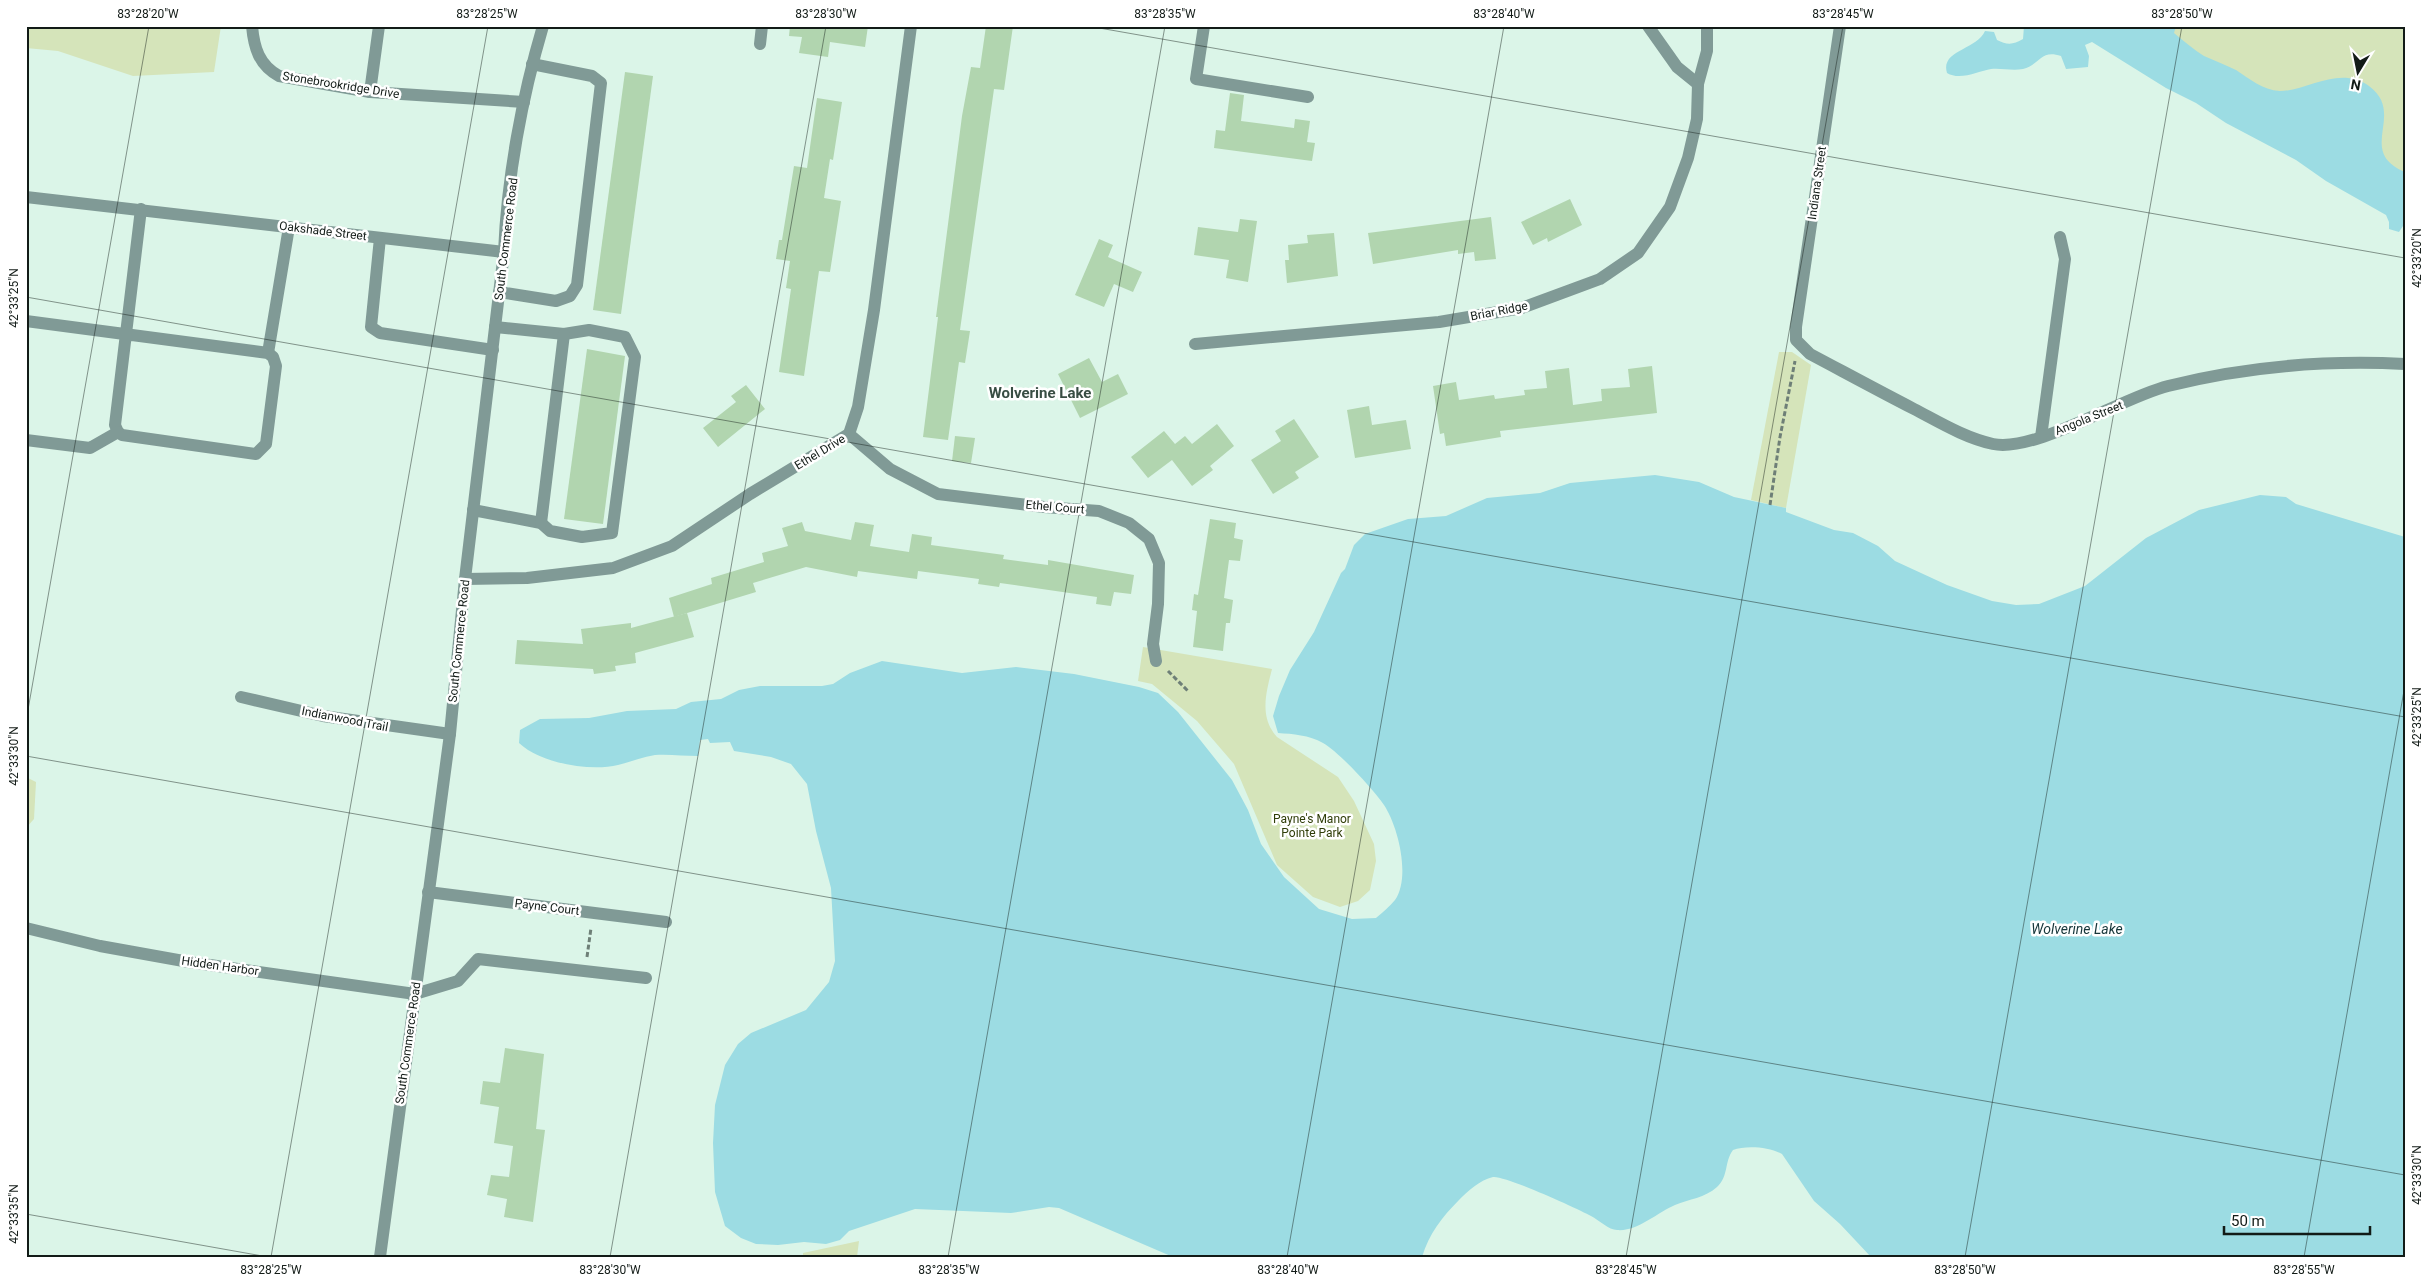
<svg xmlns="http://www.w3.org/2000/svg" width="2431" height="1283" viewBox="0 0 2431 1283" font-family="Roboto,sans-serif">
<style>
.green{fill:#d5e4ba}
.water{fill:#9cdce3}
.building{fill:#b1d5af}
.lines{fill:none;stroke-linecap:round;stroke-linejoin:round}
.path{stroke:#6e7f77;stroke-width:3;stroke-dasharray:5 2.5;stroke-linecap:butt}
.minor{stroke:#809a96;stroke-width:12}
.ticks{fill:none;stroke:#121b17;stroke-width:1;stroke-opacity:0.45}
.labels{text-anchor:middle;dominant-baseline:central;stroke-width:5;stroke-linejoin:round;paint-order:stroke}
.street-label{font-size:12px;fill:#121b17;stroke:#fff}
.park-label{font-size:12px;fill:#303e09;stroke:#fff}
.water-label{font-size:14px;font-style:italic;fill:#16363a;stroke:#fff}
.quarter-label{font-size:15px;font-weight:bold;fill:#384d43;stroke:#fff}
.neatline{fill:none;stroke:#121b17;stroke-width:2}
.ticks-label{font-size:12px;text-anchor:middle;fill:#121b17}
</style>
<rect width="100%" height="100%" fill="#dbf5e8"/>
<g class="green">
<path d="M26,26H221L214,72L133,76L58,51L26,48Z"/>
<path d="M2164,26H2405V184L2169,56Z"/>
<path d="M1779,352H1792L1811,365L1786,508L1751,500Z"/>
<path d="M1143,647L1272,669C1266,693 1259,717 1277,737L1338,777L1354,801L1374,844L1376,861L1370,890L1358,901L1340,907L1313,897L1277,865L1234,764L1197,721L1152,684L1138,681Z"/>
<path d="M26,777L36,782L34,819L26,828Z"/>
<path d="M859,1241L857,1257H803V1253Z"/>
</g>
<g class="water">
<path d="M2024,26H2176L2174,33C2184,41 2194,50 2204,56C2215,61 2226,65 2236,70C2250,79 2262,90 2280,91C2308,91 2339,65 2369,86C2407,114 2355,151 2405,172V223L2399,232L2389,229V222L2386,215L2326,181L2296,160L2226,123L2196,103L2166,88L2092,42L2085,45L2089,56L2088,67L2066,69L2061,56C2040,49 2040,65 2023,69C2012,71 2002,68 1991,69C1979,71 1960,81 1947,73C1940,50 1977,50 1985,31L1994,32L1997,40C2007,45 2013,45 2023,39Z"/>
<path d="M1655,475L1699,482L1734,497L1786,508V512L1834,530L1853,533L1878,546L1895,561L1947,585L1992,601L2016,605L2039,604L2085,586L2146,538L2199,510L2260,495L2286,497L2296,504L2405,537V1257H1871L1840,1224L1814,1201L1782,1154C1770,1147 1746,1145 1733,1150C1724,1162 1729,1176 1717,1187C1705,1198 1689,1199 1675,1205C1658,1212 1637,1232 1617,1230C1609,1230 1599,1220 1591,1216C1578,1209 1504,1175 1493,1177C1480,1180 1468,1191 1459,1200C1442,1217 1429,1234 1422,1257H1173L1059,1208L1049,1207L1011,1213L915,1209L849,1231L840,1240L826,1244L804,1242L778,1245L756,1244L741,1238L725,1226L715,1192L713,1143L715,1105L725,1065L738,1044L751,1033L806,1010L829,982L835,961L831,888L816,831L807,784L791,764L771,757L734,751L730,742L710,743L708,739L700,740L698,756C684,756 669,754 655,755C642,757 631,762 618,765C590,772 540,763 519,743L520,730L540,719L589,718L627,711L676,709L691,702L721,699L739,690L760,686H822L833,684L850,673L882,661L962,673L1016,667L1074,674L1139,687L1158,693L1178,712L1232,780L1248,810L1261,844L1284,877L1319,909L1352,919L1376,918C1382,913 1390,906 1395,900C1411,877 1398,826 1384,805C1373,789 1339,752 1323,743C1309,735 1293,734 1278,733L1273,716L1279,696L1290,670L1314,632L1341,573L1345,569L1354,545L1365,534L1408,519L1446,516L1487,498L1540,493L1570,483Z"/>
</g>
<g class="building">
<path d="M790,26H868L865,47L830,42L828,57L799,53L802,37L789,36Z"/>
<path d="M986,26H1013L1004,90L994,89L960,330L970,331L965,363L959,362L948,440L923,437L938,317H936L962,116L971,67L980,68Z"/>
<path d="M625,72L653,76L621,314L593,310Z"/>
<path d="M1230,93L1244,95L1241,121L1294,128L1295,119L1310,121L1307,142L1315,143L1312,161L1214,148L1216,130L1225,131Z"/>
<path d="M817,98L842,102L833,160L830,159L824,198L841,201L830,272L819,271L804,376L779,372L791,289L786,288L790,261L776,259L779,240H782L794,166L807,168Z"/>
<path d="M1570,199L1582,225L1548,242L1547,238L1533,245L1521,222Z"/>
<path d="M1491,217L1496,259L1475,261L1474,252L1458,254V250L1373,264L1368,233Z"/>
<path d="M1240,219L1257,221L1248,282L1226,278L1229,260L1194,255L1198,227L1238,232Z"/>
<path d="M1334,233L1338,276L1287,283L1285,260H1289L1288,245L1308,243L1307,235Z"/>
<path d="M1099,239L1113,245L1108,257L1142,272L1133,292L1114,284L1104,307L1075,295Z"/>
<path d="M587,349L625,356L603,524L564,519Z"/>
<path d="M1089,358L1102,382L1118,374L1128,394L1080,418L1058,374Z"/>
<path d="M1652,366L1657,413L1500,431L1501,437L1446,446L1444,433L1440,434L1433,386L1456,382L1459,400L1494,395L1495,399L1525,395L1524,390L1547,388L1545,371L1569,368L1573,405L1602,401L1601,389L1630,387L1628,369Z"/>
<path d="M746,385L765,409L718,447L703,428L736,402L731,396Z"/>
<path d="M1369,406L1372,425L1406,420L1411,449L1355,458L1347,410Z"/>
<path d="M1294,419L1319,457L1295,472L1299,478L1273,494L1251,460L1281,441L1275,431Z"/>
<path d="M1217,424L1234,446L1210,466L1213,470L1192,486L1172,460L1148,478L1131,457L1164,431L1175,444L1185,436L1192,444Z"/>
<path d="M955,436L975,438L971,463L952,461Z"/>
<path d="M1210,519L1236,523L1234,538L1243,540L1240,561L1229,560L1224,598L1233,600L1230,623H1226L1223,651L1193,647L1197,611L1192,610L1194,594L1198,595Z"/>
<path d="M802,522L805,531L851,540L855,522L874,525L870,546L909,552L912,534L932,537L931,545L1004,555L1003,559L1048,565V560L1134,575L1131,594L1114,592L1111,606L1096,604L1097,597L1000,583L999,587L978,584L979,579L918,571L917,579L858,571L857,577L806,567L753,583L756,592L674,617L669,598L712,584L711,578L764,562L762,553L788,546L782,528Z"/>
<path d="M687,613L694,637L635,653L636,663L615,666L616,671L594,674L593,669L515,664L517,640L583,644L581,629L631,623V628Z"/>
<path d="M505,1048L544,1054L536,1129L545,1130L533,1222L504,1217L507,1199L487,1195L491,1175L509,1177L513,1146L494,1143L499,1107L480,1104L483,1081L500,1083Z"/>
</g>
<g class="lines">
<g class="path">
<path d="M1770,505L1780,437L1795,361"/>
<path d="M1168,671L1189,692"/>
<path d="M587,957L591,928"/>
</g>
<g class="minor">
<path d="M252,26C254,48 259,65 279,76L370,92L524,102"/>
<path d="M1204,26L1196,79L1308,97"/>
<path d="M1648,26L1677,67L1698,84"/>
<path d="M1840,26L1796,327V340L1810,354C1844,372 1879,391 1914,409C1939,422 1965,438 1993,444C2035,453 2123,397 2168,386C2244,367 2327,360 2405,364"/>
<path d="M760,44L762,26"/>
<path d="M370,92L379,26"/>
<path d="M26,197L504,252"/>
<path d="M380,238L371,327L380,333L493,350"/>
<path d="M499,292L556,301L570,296L577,285L601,83L592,76L532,64"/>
<path d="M26,321L268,353L273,357L276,366L266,444L256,454L122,435L118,432L115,425C123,353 132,281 141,209"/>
<path d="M1195,344L1439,322L1522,308L1600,279L1638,253L1670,207L1688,158L1697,119L1698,84L1707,51V26"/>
<path d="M268,353L289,227"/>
<path d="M849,434L890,469L938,494L1044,507L1099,511L1129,523L1149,539L1159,563L1158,604L1153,644L1156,661"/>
<path d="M2041,437L2065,259L2060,237"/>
<path d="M26,440L90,448L118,432"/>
<path d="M473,510L541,523L550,531L582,537L612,533L635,357L625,337L589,330L564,334L495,327"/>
<path d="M541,523L564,334"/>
<path d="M465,579L527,578L613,568L672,546L750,494L849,434L858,407L874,310L911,26"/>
<path d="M241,697L323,716L450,734"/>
<path d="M428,892L666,922"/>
<path d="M26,928L100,946L189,962L415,994L458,981L478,959L646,978"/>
<path d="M380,1257L450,734L465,579L504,252C507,178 522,97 543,26"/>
</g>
</g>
<path class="ticks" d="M1088,26L2405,258M26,297L2405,717M26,721L149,26M26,756L2405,1175M26,1214L268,1257M271,1257L488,26M610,1257L826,26M948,1257L1165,26M1287,1257L1504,26M1626,1257L1843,26M1965,1257L2182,26M2304,1257L2405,685"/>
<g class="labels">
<g class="street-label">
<text transform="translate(341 85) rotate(9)">Stonebrookridge Drive</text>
<text transform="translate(1817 183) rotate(-82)">Indiana Street</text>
<text transform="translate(323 231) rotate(7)">Oakshade Street</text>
<text transform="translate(506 239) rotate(-83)">South Commerce Road</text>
<text transform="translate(1499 311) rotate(-11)">Briar Ridge</text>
<text transform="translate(2089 418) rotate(-22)">Angola Street</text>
<text transform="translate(820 452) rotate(-31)">Ethel Drive</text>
<text transform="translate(1055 507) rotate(5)">Ethel Court</text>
<text transform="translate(459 641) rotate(-84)">South Commerce Road</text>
<text transform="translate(345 719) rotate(11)">Indianwood Trail</text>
<text transform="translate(547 907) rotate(7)">Payne Court</text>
<text transform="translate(220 966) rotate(8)">Hidden Harbor</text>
<text transform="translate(408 1043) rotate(-82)">South Commerce Road</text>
</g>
<g class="park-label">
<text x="1312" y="819">Payne's Manor<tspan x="1312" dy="14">Pointe Park</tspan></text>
</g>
<g class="water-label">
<text x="2077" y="929">Wolverine Lake</text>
</g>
<g class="quarter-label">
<text x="1040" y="393">Wolverine Lake</text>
</g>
</g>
<rect width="2431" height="1283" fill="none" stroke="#ffffff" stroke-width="55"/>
<g transform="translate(2358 72) rotate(190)" stroke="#ffffff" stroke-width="4" paint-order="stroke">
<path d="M0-4L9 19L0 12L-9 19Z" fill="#121b17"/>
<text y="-8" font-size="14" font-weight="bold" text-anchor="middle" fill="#121b17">N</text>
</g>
<path d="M2224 1226v8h146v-8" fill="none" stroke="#121b17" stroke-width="2.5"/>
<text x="2231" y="1226" font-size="15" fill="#121b17" stroke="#ffffff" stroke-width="4" paint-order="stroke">50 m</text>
<rect x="28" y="28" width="2376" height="1228" class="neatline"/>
<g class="ticks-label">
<text x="148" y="18">83°28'20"W</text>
<text x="487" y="18">83°28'25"W</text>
<text x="826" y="18">83°28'30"W</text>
<text x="1165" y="18">83°28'35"W</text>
<text x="1504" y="18">83°28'40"W</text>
<text x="1843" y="18">83°28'45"W</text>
<text x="2182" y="18">83°28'50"W</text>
<text transform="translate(2417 258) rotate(-90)" y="4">42°33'20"N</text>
<text transform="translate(14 298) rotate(-90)" y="4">42°33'25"N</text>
<text transform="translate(2417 717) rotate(-90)" y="4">42°33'25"N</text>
<text transform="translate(14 756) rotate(-90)" y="4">42°33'30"N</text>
<text transform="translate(2417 1175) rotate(-90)" y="4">42°33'30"N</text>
<text transform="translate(14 1214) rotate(-90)" y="4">42°33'35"N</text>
<text x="271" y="1274">83°28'25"W</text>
<text x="610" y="1274">83°28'30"W</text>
<text x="949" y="1274">83°28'35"W</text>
<text x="1288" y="1274">83°28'40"W</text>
<text x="1626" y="1274">83°28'45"W</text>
<text x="1965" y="1274">83°28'50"W</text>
<text x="2304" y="1274">83°28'55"W</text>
</g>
</svg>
